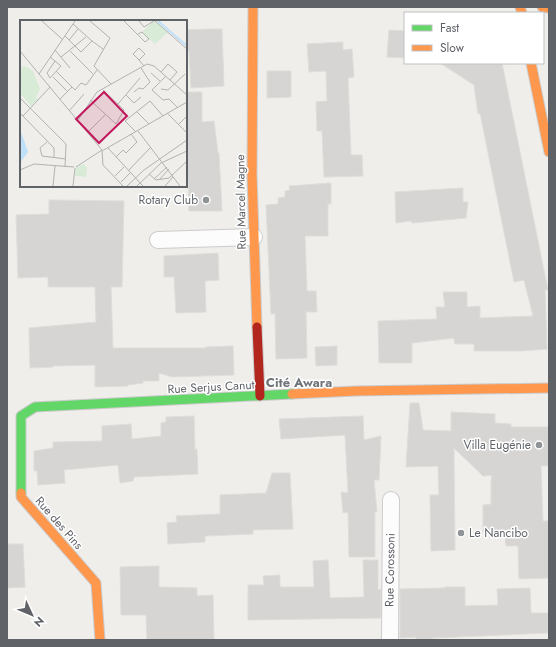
<svg xmlns="http://www.w3.org/2000/svg" width="556" height="647" viewBox="0 0 556 647" font-family="Jost,sans-serif">
<style>
.building{fill:#d6d5d3;stroke:#deddd9}
.lines{fill:none;stroke-linecap:round;stroke-linejoin:round}
.street-casing{stroke:#cbcccc;stroke-width:18}
.fast-casing{stroke:#cacacb;stroke-width:11}
.slow-casing{stroke:#cacacb;stroke-width:11}
.jam-casing{stroke:#cacacb;stroke-width:11}
.street{stroke:#fdfcfc;stroke-width:16}
.fast{stroke:#63d668;stroke-width:9}
.slow{stroke:#ff974d;stroke-width:9}
.jam{stroke:#b3261e;stroke-width:9}
.poi-dot{fill:#919496;stroke:#fff;stroke-width:1.5}
.labels{text-anchor:middle;dominant-baseline:central;stroke-width:3;stroke-linejoin:round;paint-order:stroke}
.poi-label{font-size:12px;fill:#5f6368;stroke:#fff;text-anchor:end}
.street-label{font-size:12px;fill:#5f6368;stroke:#fff}
.neighbourhood-label{font-size:13px;font-weight:bold;fill:#70757a;stroke:#fff}
.inset-river{fill:none;stroke:#bfe0f9;stroke-width:2}
.inset-road{fill:none;stroke:#b1b2b2;stroke-width:1}
.view{fill:#c2185b;fill-opacity:0.15;stroke:#c2185b;stroke-width:2}
.inset-edge{fill:none;stroke:#5f6368;stroke-width:2}
</style>
<rect width="100%" height="100%" fill="#efeeea"/>
<g class="building">
<path d="M209,29H222L224,86L191,88L189,51H186V30Z"/>
<path d="M389,30L405,31V58L387,57Z"/>
<path d="M343,42V50L352,49L354,77L348,78L351,155H362L363,176L324,177L322,131H317L316,102L327,101L326,71L309,72L307,44Z"/>
<path d="M440,63H502L548,290H545L547,349L522,351H474V344H455L454,338L412,343V363H379L378,321L437,319L436,307H445L443,292H467V307L480,306V318L533,316L524,280L514,282L480,113L478,114L474,85Z"/>
<path d="M267,71H291V97L267,98Z"/>
<path d="M186,92H202V122L214,121L218,153H219L222,211H189L188,179H186Z"/>
<path d="M331,183V204H328V236H305L307,291H316L317,312H306L307,358L276,359L275,314H271L266,205L278,204V198L285,197V191L290,190L289,186Z"/>
<path d="M463,188V202H468L466,218L412,223L411,221L396,223L395,192Z"/>
<path d="M49,200L124,201L122,287H111L113,348H206V347L233,346L234,375L172,377L159,373V381H143V383L128,385V386L95,387V365L53,366V367L30,368L29,328L96,322L95,287H48V277L18,278L16,215L49,214Z"/>
<path d="M218,253L219,280L205,281L206,312L176,313L174,277H164V256Z"/>
<path d="M337,346V365L316,366L315,347Z"/>
<path d="M410,403H419L423,430L451,431V412L495,414V423L511,424V427H549V466H541L543,521H549V578L519,579L518,546H506L505,536L483,533V505L491,504V481L492,475L483,476L454,448L455,550L431,551L430,495H439L438,466L406,467Z"/>
<path d="M194,416L195,450L197,449L198,474L134,477L133,481L120,483L118,465L64,470L65,483L38,485L37,471H34V451L53,448V442L102,441V426L131,424L132,439L161,436V423L166,422V417Z"/>
<path d="M363,416L364,440L381,436L379,480H374L377,512H375V557H349L348,512L343,513L341,492L348,493L345,435L281,439L279,419Z"/>
<path d="M272,473H290L293,529L253,530V534L205,536V542L168,544L167,523L177,522L176,516L220,514V495L266,493Z"/>
<path d="M7,544H23L25,587L7,588Z"/>
<path d="M328,560L330,598L364,597L363,560H378V590L381,589V618L248,620V585H264L263,576L280,575V587H314L313,561Z"/>
<path d="M159,566V587L197,588V596L213,595L214,640H147L146,615H121L120,567Z"/>
<path d="M445,587H465V606L498,605L497,589L530,588L531,613H548V633L458,637L432,638L433,639H416V637L400,638V589L445,588Z"/>
</g>
<g class="lines">
<defs>
<g id="street">
<path d="M158,240L254,237"/>
<path d="M390,640L391,500"/>
</g>
<path id="fast" d="M21,493V416L35,407L292,394"/>
<g id="slow">
<path d="M253,7L252,175L257,327"/>
<path d="M520,7L522,13"/>
<path d="M542,7L549,8"/>
<path d="M531,63L549,152"/>
<path d="M292,394L356,391L549,388"/>
<path d="M21,493V497L96,583L100,640"/>
</g>
<path id="jam" d="M257,327L260,396"/>
</defs>
<use href="#street" class="street-casing"/>
<use href="#fast" class="fast-casing"/>
<use href="#slow" class="slow-casing"/>
<use href="#jam" class="jam-casing"/>
<use href="#street" class="street"/>
<use href="#fast" class="fast"/>
<use href="#slow" class="slow"/>
<use href="#jam" class="jam"/>
</g>
<g class="poi-dot">
<circle cx="206" cy="200" r="4"/>
<circle cx="539" cy="445" r="4"/>
<circle cx="461" cy="533" r="4"/>
</g>
<g class="labels">
<g class="poi-label">
<text x="198" y="200">Rotary Club</text>
<text x="531" y="445">Villa Eugénie</text>
<text x="469" y="533" text-anchor="start">Le Nancibo</text>
</g>
<g class="street-label">
<text transform="translate(241 202) rotate(-91)">Rue Marcel Magne</text>
<text transform="translate(211 387) rotate(-3)">Rue Serjus Canut</text>
<text transform="translate(59 523) rotate(49)">Rue des Pins</text>
<text transform="translate(390 570) rotate(-89)">Rue Corossoni</text>
</g>
<g class="neighbourhood-label">
<text x="299" y="382">Cité Awara</text>
</g>
</g>
<g transform="translate(20 20)">
<rect width="167" height="167" fill="#efeeea"/>
<path d="M134,1L148,12L135,24L122,12ZM5,46L13,51L20,69L16,77L18,79L11,86L0,73V48ZM64,144L67,148L66,157L55,156L56,148Z" fill="#d8ebd6"/>
<path d="M0,109L8,132L0,143Z" fill="#bfe0f9"/>
<path class="inset-river" d="M138,1L167,26"/>
<path class="inset-road" d="M22,1L42,19M55,1L19,54L82,130L56,147M70,1L90,18L74,46L91,64M104,1L125,22L129,19L122,12L118,14M119,1L124,7L134,1M135,1L167,29M53,4L72,21M45,16L61,32L72,21L83,29M49,20L58,9M35,30L50,48M0,31L19,54M50,31L73,54M30,37L35,41L41,46L30,58L27,53L35,41M41,37L66,17M119,40L113,34L119,28L125,34L119,40L124,46M36,51L52,67M141,52L148,44L157,52L150,60M131,53L140,61M146,56L132,70L143,80L149,79L158,88M33,57L48,72M52,67L55,70L61,63L66,65L77,50M141,69L148,70L165,54M114,72L119,68L123,69L130,62L121,48M106,75L114,83L121,77M0,78L46,124L45,147M40,79L52,67M70,80L96,104L104,90L83,70M98,84L120,58M49,91L64,74M117,92L129,104M0,93L34,128V138M147,93L167,113M3,96L30,67M58,100L77,72L127,44L134,46L167,75M158,105L167,96M118,111L160,166M68,112L85,95M116,112L105,101L130,81L143,96M27,122L20,128L22,136L46,139M88,128L123,166M96,137L103,130L106,133L117,122L111,114M0,150L14,144L54,147M108,151L131,127M129,154L136,160L149,158L167,141M95,156L104,147M134,159L147,147M139,160L149,149M101,162L110,153M33,166L35,146M53,166L55,148M103,166L83,145L82,131L167,82M107,166L124,150L167,120M117,166L141,143L167,131M145,166L153,157"/>
<path class="view" d="M84,72L107,96L79,123L56,99Z"/>
<rect width="167" height="167" class="inset-edge"/>
</g>
<rect width="556" height="647" fill="none" stroke="#5f6368" stroke-width="16"/>
<rect x="404" y="12" width="140" height="52" fill="#ffffff" stroke="#bfc1c3"/>
<rect x="412" y="25" width="20" height="6" fill="#63d668" stroke="#bfc1c3"/>
<text x="440" y="32" font-size="12" fill="#5f6368">Fast</text>
<rect x="412" y="45" width="20" height="6" fill="#ff974d" stroke="#bfc1c3"/>
<text x="440" y="52" font-size="12" fill="#5f6368">Slow</text>
<g transform="translate(32 615) rotate(134)" stroke="#ffffff" stroke-width="3" paint-order="stroke">
<path d="M0-3L7 15L0 10L-7 15Z" fill="#5f6368"/>
<text y="-6" font-size="11" font-weight="bold" text-anchor="middle" fill="#5f6368">N</text>
</g>
</svg>
